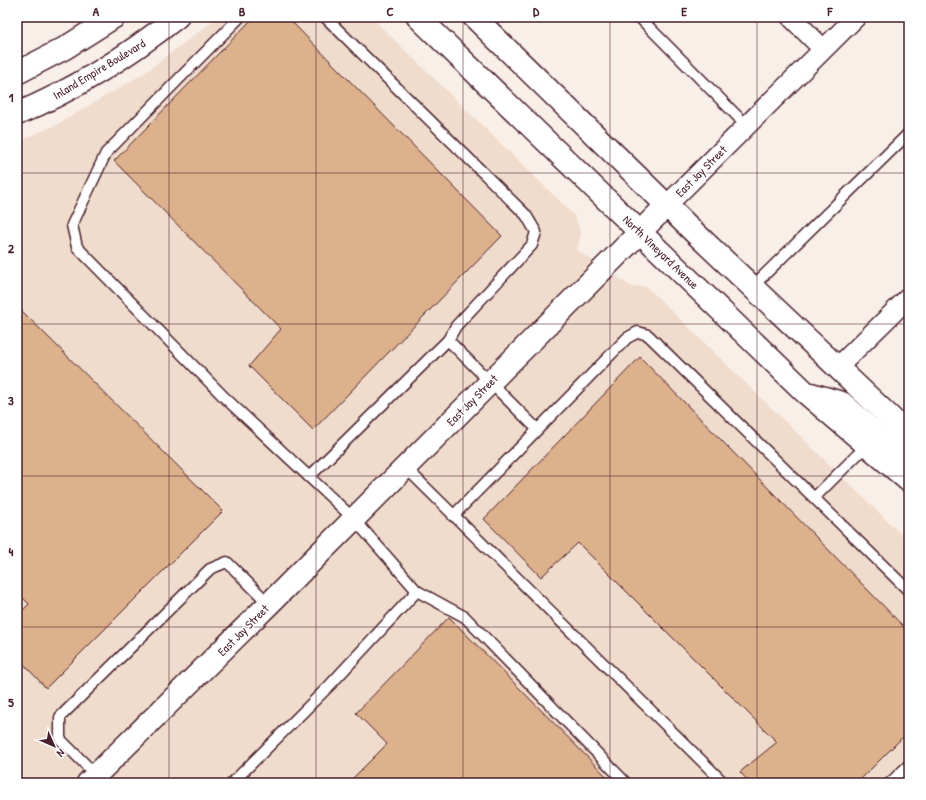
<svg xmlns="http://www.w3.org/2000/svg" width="926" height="800" viewBox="0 0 926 800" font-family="'Patrick Hand',sans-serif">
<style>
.built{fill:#f0dccc}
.building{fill:#dcb18c;stroke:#4a1f2b}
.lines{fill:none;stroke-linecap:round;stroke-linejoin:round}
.lane-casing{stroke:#4a1f2b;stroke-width:13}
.street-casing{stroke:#4a1f2b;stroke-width:22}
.secondary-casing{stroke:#4a1f2b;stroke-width:25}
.primary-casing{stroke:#4a1f2b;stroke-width:25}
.lane{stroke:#fff;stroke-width:10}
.street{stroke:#fff;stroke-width:19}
.secondary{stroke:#fff;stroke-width:22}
.primary{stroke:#fff;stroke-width:22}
.grid{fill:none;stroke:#4a1f2b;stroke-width:1;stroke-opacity:0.55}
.labels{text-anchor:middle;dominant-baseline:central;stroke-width:3;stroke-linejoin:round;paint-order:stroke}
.street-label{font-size:12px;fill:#4a1f2b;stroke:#fff}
.neatline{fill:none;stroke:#4a1f2b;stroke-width:1.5}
.grid-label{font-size:13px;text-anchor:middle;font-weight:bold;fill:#4a1f2b}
</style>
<rect width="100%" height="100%" fill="#f8efe8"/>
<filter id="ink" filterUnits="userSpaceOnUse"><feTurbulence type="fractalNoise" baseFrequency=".025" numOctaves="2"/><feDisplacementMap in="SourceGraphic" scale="8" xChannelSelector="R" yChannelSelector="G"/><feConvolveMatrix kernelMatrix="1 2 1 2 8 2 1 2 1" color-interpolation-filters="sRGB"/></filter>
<g filter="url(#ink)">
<path class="built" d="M218,17H371L574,215L581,233L577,250L632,287L641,286L648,288L909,542V783H17V142L56,125L143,74Z"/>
<g class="building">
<path d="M254,17H287L502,236L313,430L249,366L281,329L114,161Z"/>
<path d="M17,306L223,511L46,688L17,657V616L29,604L17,592Z"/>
<path d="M640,357L909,632V731L857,783H750L740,772L777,742L578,543L541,577L484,519Z"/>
<path d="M449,617L613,783H348L387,744L356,713Z"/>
</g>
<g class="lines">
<defs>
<g id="lane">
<path d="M240,17L106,153L72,225L77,247L224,397L354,519L417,591L465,617L626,783"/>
<path d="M325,17L526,215L536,232L532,245L456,326L448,340L537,429"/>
<path d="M639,17L747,126"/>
<path d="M752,287L909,133"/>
<path d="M405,467L724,783"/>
<path d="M309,477L448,340"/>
<path d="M815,497L866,446"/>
<path d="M453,516L627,338L638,332L648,335L909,591"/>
<path d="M96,775L60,739V717L210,569L227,562L269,604"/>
<path d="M232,783L330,685L417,591"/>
<path d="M890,783L909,765"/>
</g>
<g id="street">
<path d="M791,17L823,49"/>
<path d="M667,205L856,17"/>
<path d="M837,368L909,297"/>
</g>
<g id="secondary">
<path d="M17,73L65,48L114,17"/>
<path d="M17,114C74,90 128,56 177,17"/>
<path d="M88,783L269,604L667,205"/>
</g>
<g id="primary">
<path d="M418,17L806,393L909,481"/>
<path d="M474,17L694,232L909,435"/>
<path d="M811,394L842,403L909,463"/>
</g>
</defs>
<use href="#lane" class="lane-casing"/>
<use href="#street" class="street-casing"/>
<use href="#secondary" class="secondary-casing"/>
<use href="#primary" class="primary-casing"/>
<use href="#lane" class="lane"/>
<use href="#street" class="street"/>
<use href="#secondary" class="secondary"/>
<use href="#primary" class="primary"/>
</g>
</g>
<path class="grid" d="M169,17V783M316,17V783M463,17V783M610,17V783M757,17V783M17,173H909M17,324H909M17,476H909M17,627H909"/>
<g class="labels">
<g class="street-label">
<text transform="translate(99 69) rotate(-31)">Inland Empire Boulevard</text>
<text transform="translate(701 171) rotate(-45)">East Jay Street</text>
<text transform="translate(661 252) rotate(44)">North Vineyard Avenue</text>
<text transform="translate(472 400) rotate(-45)">East Jay Street</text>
<text transform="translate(243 630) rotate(-45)">East Jay Street</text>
</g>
</g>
<rect width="926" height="800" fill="none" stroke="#fff" stroke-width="44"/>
<g transform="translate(54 746) rotate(135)" stroke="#ffffff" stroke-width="3" paint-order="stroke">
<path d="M0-3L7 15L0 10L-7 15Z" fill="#4a1f2b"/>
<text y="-6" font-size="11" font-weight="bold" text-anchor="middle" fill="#4a1f2b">N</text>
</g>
<rect x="22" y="22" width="882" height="756" class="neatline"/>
<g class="grid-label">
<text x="96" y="16">A</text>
<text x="242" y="16">B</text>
<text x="390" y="16">C</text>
<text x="536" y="16">D</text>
<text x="684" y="16">E</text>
<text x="830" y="16">F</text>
<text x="11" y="102">1</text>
<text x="11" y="253">2</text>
<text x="11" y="405">3</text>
<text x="11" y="556">4</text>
<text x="11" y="707">5</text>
</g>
</svg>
